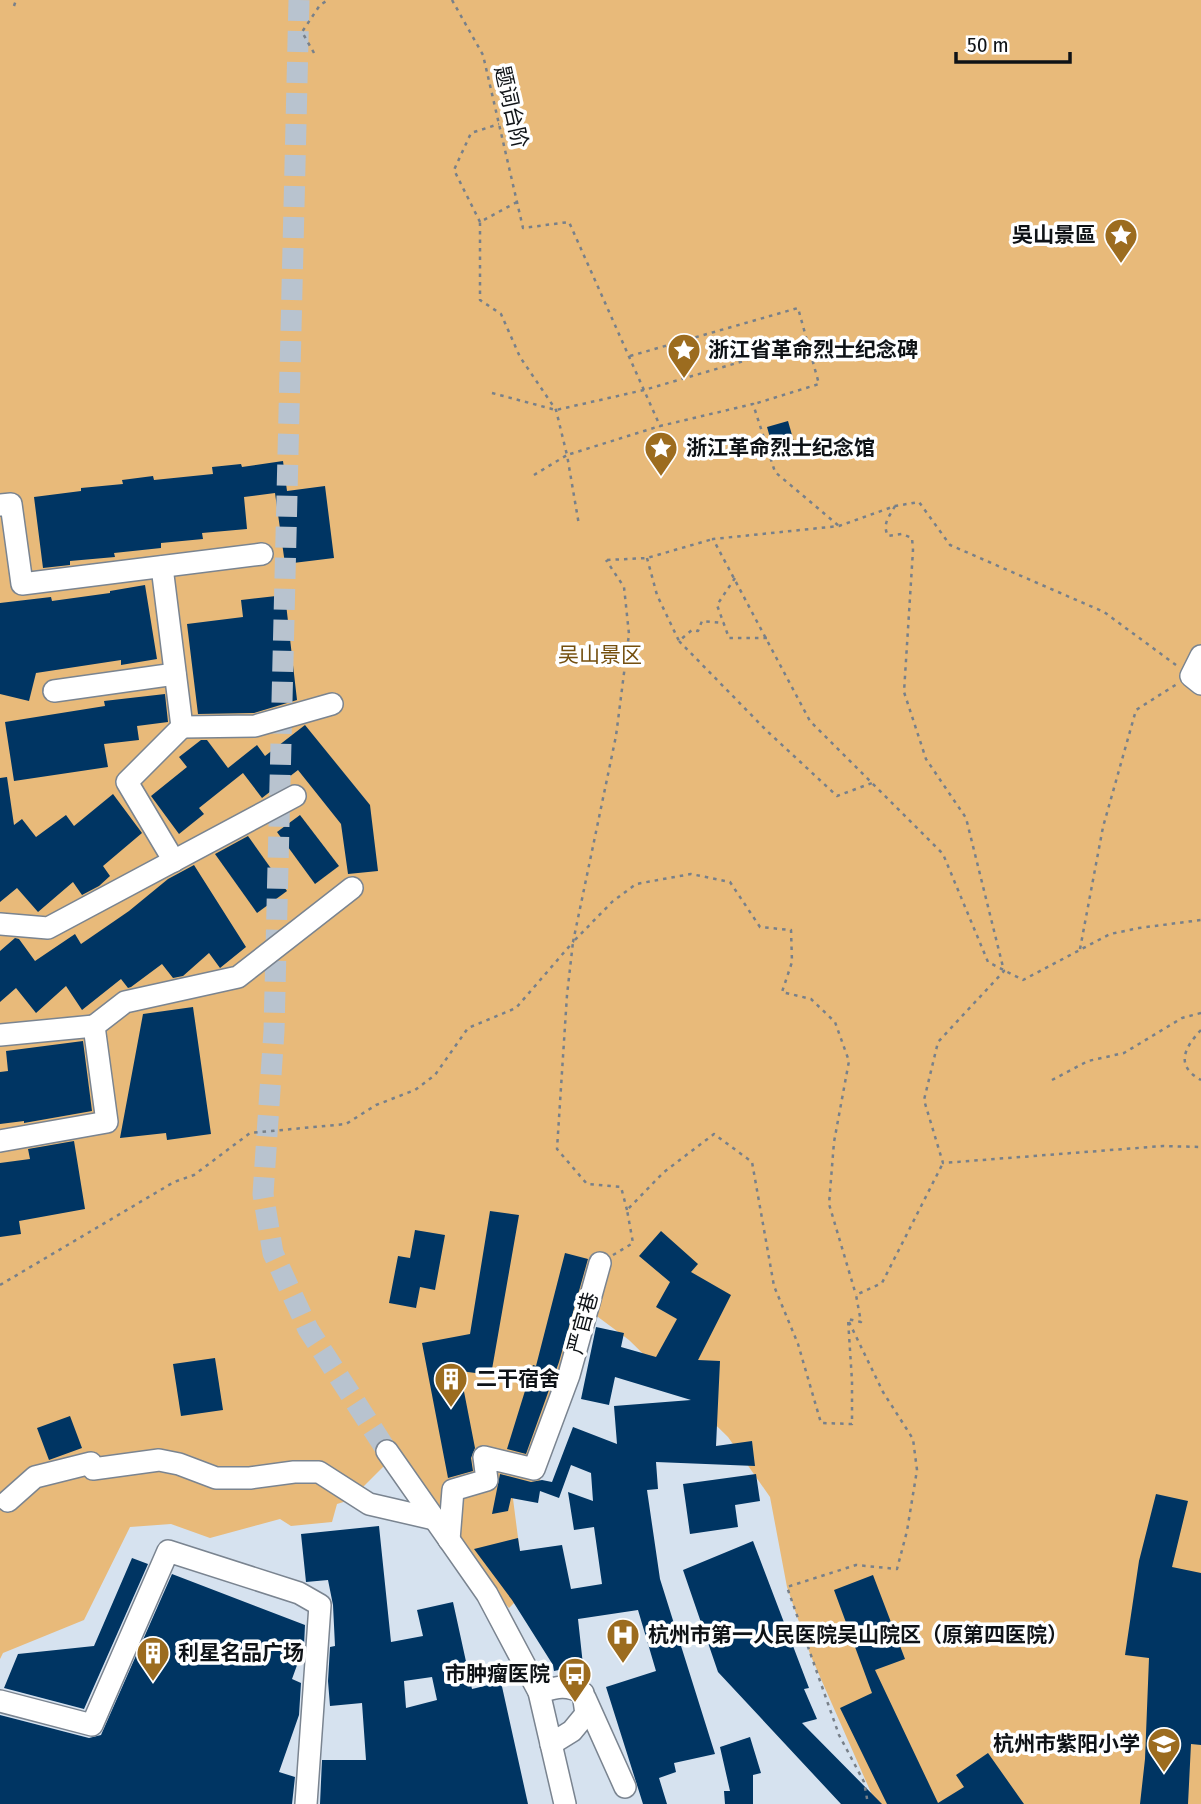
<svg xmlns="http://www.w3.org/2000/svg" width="1201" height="1804" viewBox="0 0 1201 1804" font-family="'Fira Sans Condensed','Noto Sans SC',sans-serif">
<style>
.green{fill:#e8ba7a}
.building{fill:#003563;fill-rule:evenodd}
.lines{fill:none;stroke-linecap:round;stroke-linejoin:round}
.minor-tunnel{stroke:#b8c3cf;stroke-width:21;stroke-dasharray:21 10;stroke-linecap:butt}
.minor-casing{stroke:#7a8490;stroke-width:24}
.path{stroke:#788089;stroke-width:2.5;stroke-dasharray:3.5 5;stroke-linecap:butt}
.minor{stroke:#fff;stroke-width:21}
.labels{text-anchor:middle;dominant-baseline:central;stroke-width:7;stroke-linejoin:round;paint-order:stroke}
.street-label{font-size:21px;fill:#0f1317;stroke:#fff}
.poi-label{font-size:21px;font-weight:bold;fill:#0f1317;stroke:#fff;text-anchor:start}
.park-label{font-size:21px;fill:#744f0e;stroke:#fff}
</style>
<rect width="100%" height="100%" fill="#d6e2ef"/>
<path class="green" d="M0,0H1201V1804H876L810,1654L787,1587L770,1497L728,1437L629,1340L590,1311L538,1487L512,1491L525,1592L509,1608L384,1466L350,1500L337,1504L332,1522L291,1526L280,1519L210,1538L171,1524L130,1527L84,1620L3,1653L0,1659Z"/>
<g class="building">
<path d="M788,421L796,449L775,455L767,427Z"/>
<path d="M283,461L287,491L325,486L334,558L285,564L275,493L244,497L247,529L202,533L203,539L161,543V548L114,553L115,557L70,561V565L43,568L34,497L81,491V488L123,484L122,480L153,476L154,480L213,474L212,467L241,464L242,467Z"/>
<path d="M145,585L157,659L121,665V660L36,673L29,701L0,694V603L51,597L52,601L110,593V591Z"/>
<path d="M285,595L297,700L254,713L198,714L187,624L243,617L241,600Z"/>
<path d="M165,694L168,722L137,726L139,740L104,744L108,767L14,781L5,722L105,706L104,701Z"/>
<path d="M305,725L370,805L378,871L348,874L341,824L298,770L262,798L243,773L199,808L204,814L179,834L151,796L187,767L179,757L201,740H207L228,768L257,745L265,756Z"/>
<path d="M7,777L14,825L22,819L36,837L66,815L74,826L113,794L142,833L103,866L110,876L99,886L82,895L73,882L38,912L17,888L0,902V778Z"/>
<path d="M300,815L339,866L315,884L277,832Z"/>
<path d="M248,836L287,891L257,913L215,854Z"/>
<path d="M194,865L246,947L220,968L209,953L183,976L173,978L162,964L131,987L128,988L121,979L82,1010L66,986L36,1013L16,988L0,1002V951L15,938L19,939L35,961L75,934L81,944L129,911L168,879Z"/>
<path d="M193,1007L211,1134L167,1140L166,1133L120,1138L143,1014Z"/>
<path d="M83,1041L92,1111L24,1123V1121L0,1124V1072L8,1071L6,1051Z"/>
<path d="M74,1141L85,1209L19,1221L21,1234L0,1237V1163L30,1159L28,1149Z"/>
<path d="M490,1211L519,1215L491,1375L460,1371L475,1448L471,1458L473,1471L448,1478L422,1343L470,1334Z"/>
<path d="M415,1230L445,1235L435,1290L420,1287L416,1308L389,1303L398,1256L410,1258Z"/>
<path d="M661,1231L698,1264L691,1272L731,1295L698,1360L720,1361L716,1446L752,1441L755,1466L656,1462L658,1489L647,1490L660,1579L715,1754L674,1763L676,1772L659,1778L667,1804H643L606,1687L656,1671L638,1610L578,1619L583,1665L554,1671L553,1665L512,1600L474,1549L518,1538L520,1551L562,1545L571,1589L602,1584L594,1527L574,1530L568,1492L593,1501L591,1473L571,1465L559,1498L540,1491L538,1503L511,1498L508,1511L492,1514L500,1474L531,1482L542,1480L552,1482L573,1427L617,1444L614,1406L691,1400L615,1377L609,1405L581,1399L596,1327L624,1333L621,1347L656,1357L677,1319L656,1307L670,1282L639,1256Z"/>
<path d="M565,1253L588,1259L559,1362L526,1454L507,1449L533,1365L536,1366Z"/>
<path d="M215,1358L223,1410L181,1416L173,1364Z"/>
<path d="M70,1416L82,1448L49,1460L37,1428Z"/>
<path d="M756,1474L760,1501L735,1505L738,1527L690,1534L683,1484Z"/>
<path d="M1156,1494L1188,1501L1172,1567L1201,1573V1745L1191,1744L1188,1804H1140L1145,1759L1149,1658L1125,1655L1139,1561Z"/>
<path d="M379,1526L391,1642L423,1636L417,1610L453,1602L472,1689L501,1682L528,1804H320L322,1760H366L362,1703L330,1706L328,1681L330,1647L335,1646L333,1605L328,1580L306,1582L301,1534ZM432,1677L437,1700L406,1708L404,1681Z"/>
<path d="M753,1541L809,1688L804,1689L817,1719L802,1723L882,1804H841L718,1672L683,1570Z"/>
<path d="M132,1558L148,1564L84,1709L4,1688L18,1654L94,1646Z"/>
<path d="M172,1574L305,1625L304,1646L292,1679L301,1683L299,1715L279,1772L295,1777L292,1804H0V1715L89,1738L101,1735Z"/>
<path d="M873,1575L905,1659L875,1670L938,1803L964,1787L956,1775L988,1753L1024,1804H887L840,1708L872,1693L834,1590Z"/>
<path d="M750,1737L761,1773L753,1775V1804H725L724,1791H730L720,1747Z"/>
</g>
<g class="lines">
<path class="minor-tunnel" d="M299,0L274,1031L263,1194L273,1253L308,1329L387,1451"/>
<defs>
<g id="minor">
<path d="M0,505L11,504L22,584L262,554"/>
<path d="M162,567L182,727L127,782L174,861"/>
<path d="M1201,656L1191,676L1201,684"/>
<path d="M54,691L175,674"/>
<path d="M182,727L255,726L332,704"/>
<path d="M0,924L48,928L295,796"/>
<path d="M94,1026L125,1002L238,977L352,888"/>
<path d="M0,1035L94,1026L107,1122L0,1141"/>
<path d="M387,1451L487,1594L539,1692L565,1804"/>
<path d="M8,1501L35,1477L91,1463L93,1469L159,1460L179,1464L216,1478H250L294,1472H319L369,1504L434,1519"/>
<path d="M449,1540L453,1490L487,1480L484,1457L534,1469L569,1375L600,1263"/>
<path d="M539,1692C557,1687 566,1684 583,1693L586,1714L572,1731L551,1744"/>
<path d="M585,1698L625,1787"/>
<path d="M0,1701L92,1725L168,1551L299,1593L320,1605L306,1804"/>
</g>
</defs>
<use href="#minor" class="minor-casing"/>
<g class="path">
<path d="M452,0L483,55L523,228L569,222L660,426L753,404L775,472L839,526"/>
<path d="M14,6L16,0"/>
<path d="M314,53L302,32L320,5L328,0"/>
<path d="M517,202L480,222V300L501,314L520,357L556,410L567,455L660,426"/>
<path d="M480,222L454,170L471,133L499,124"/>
<path d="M630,356L798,308L819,384L754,404"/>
<path d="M492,393L556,410L644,390L809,342"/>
<path d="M534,475L567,455L579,525"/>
<path d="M895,506C889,517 882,524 888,536L902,534L912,538L913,550L904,692L926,759L966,818L1004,971L938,1042L924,1100L943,1163L1163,1146L1201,1147"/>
<path d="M647,558L657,595L679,641L692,630L698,631L702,621L724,623"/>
<path d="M607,560L647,558L713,539"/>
<path d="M735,578L717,605L729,638H767"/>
<path d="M679,641L767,731L837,796L872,783"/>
<path d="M1176,665L1104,612L950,545L919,502L895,506L839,526L713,539L810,721L943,854L988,962L1023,980L1110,934L1139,928L1201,920"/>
<path d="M1080,949L1103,827L1136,710L1177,684"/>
<path d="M1201,1030C1184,1048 1175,1066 1201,1080"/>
<path d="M1052,1080L1088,1061L1124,1053L1182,1018L1201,1013"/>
<path d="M627,1210L621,1187L587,1184L557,1149L567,995L573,942L612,902L636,884L691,874L730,882L760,927L791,930L792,962L782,992L811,999L835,1022L849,1061L834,1142L829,1204L856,1295"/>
<path d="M613,1255L633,1243L627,1210L664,1172L714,1134L752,1162L774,1286L798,1344L821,1423L852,1424V1381L848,1319L861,1322L856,1295L882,1283L943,1163"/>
<path d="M0,1285L174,1182L194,1175L250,1133L346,1124L376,1105L415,1090L435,1075L468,1028L516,1008L573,942L616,736L629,634L624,587L606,560"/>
<path d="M849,1322L883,1392L913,1439L917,1470L907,1531L897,1569L856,1565L787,1587L839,1735L864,1782L868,1804"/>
</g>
<use href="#minor" class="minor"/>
</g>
<defs>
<symbol id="sight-pin" viewBox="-11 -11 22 30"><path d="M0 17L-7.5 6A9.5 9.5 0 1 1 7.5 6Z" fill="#9c6c1f" stroke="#fff"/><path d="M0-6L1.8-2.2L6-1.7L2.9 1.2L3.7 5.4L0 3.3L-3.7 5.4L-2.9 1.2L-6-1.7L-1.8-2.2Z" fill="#fff"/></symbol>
<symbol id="building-pin" viewBox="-11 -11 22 30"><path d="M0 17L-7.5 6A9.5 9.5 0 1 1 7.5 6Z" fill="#9c6c1f" stroke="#fff"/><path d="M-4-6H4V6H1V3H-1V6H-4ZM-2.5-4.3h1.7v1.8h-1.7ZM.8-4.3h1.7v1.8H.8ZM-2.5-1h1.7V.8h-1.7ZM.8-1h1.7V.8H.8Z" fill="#fff"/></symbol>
<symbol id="hospital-pin" viewBox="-11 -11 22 30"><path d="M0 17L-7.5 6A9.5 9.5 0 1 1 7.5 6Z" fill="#9c6c1f" stroke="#fff"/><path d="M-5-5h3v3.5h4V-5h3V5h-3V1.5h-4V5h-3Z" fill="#fff"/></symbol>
<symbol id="bus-pin" viewBox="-11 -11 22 30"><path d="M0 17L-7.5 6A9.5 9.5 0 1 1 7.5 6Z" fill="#9c6c1f" stroke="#fff"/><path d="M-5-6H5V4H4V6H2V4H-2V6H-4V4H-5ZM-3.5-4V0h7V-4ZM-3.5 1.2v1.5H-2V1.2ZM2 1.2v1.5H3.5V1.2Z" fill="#fff"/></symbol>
<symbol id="school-pin" viewBox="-11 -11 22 30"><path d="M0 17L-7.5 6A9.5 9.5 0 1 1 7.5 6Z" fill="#9c6c1f" stroke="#fff"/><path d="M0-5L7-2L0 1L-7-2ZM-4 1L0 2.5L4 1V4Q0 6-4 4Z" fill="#fff"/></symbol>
</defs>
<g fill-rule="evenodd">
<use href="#sight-pin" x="1102" y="216" width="38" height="52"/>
<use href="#sight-pin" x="665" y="331" width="38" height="52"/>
<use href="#sight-pin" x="642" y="429" width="38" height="52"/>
<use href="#building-pin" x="432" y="1360" width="38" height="52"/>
<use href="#hospital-pin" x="604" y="1616" width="38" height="52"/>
<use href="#building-pin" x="134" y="1634" width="38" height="52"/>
<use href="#bus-pin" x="556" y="1655" width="38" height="52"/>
<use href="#school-pin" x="1145" y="1725" width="38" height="52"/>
</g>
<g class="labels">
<g class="street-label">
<text transform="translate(511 107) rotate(77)">题词台阶</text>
<text transform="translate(583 1323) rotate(-75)">严官巷</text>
</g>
<g class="poi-label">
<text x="1096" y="235" text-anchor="end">吳山景區</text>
<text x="708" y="350">浙江省革命烈士纪念碑</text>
<text x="686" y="448">浙江革命烈士纪念馆</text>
<text x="476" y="1379">二干宿舍</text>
<text x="648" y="1635">杭州市第一人民医院吴山院区（原第四医院）</text>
<text x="178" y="1653">利星名品广场</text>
<text x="550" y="1674" text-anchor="end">市肿瘤医院</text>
<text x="1140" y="1744" text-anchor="end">杭州市紫阳小学</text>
</g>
<g class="park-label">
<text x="600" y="655">吴山景区</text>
</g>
</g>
<path d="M956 52v10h114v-10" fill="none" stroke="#0f1317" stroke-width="3.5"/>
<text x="967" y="52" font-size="21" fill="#0f1317" stroke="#ffffff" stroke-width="5" paint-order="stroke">50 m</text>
</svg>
